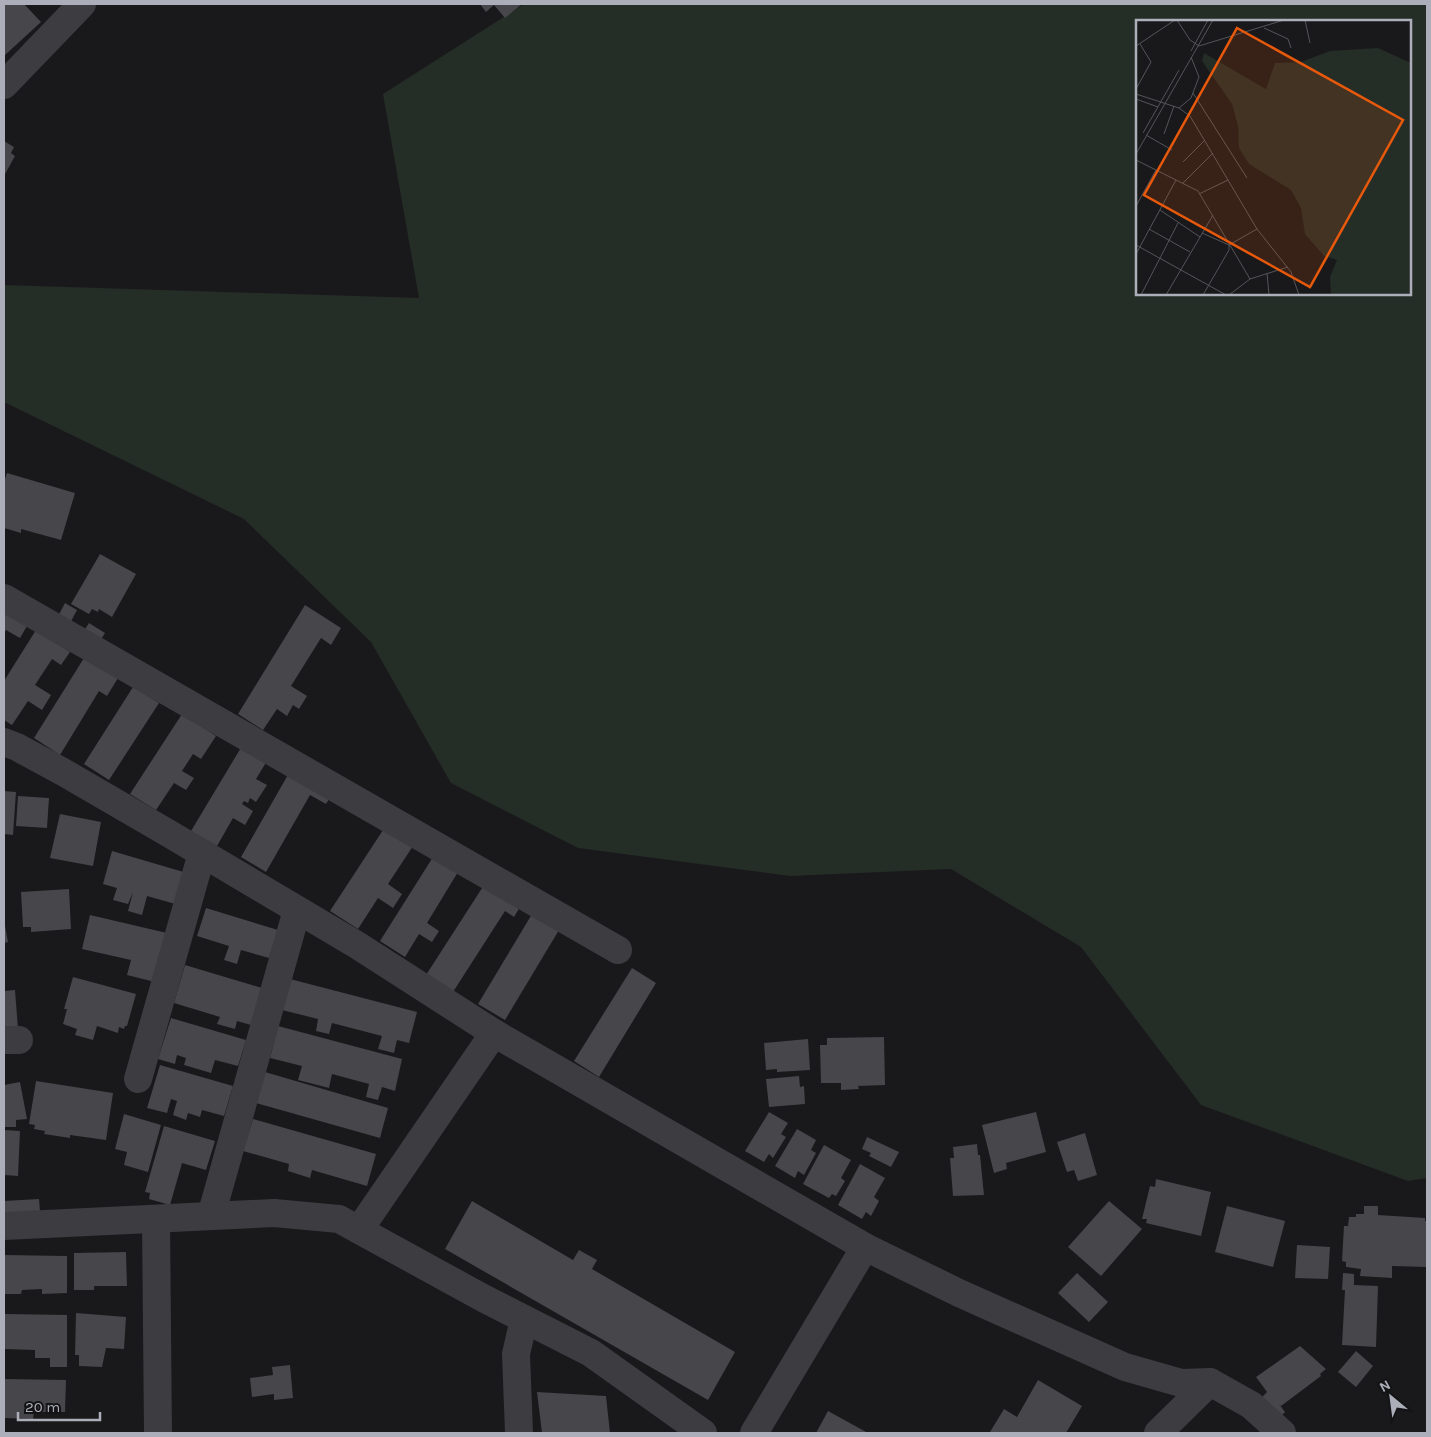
<svg xmlns="http://www.w3.org/2000/svg" width="1431" height="1437" viewBox="0 0 1431 1437" font-family="Karla,sans-serif">
<style>
.green{fill:#252d27;fill-rule:evenodd}
.building{fill:#46464b}
.lines{fill:none;stroke-linecap:round;stroke-linejoin:round}
.minor{stroke:#3c3c41;stroke-width:28}
.inset-road{fill:none;stroke:#54555a;stroke-width:1}
.view{fill:#e8590c;fill-opacity:0.15;stroke:#e8590c;stroke-width:2.5}
.inset-edge{fill:none;stroke:#acafb9;stroke-width:2.5}
</style>
<rect width="100%" height="100%" fill="#19191b"/>
<path class="green" d="M524,4H1427V1178L1408,1181L1201,1105L1081,947L951,869L790,876L578,848L451,783L371,642L244,519L4,402V285L419,298L383,94ZM1137,21H1410V294H1137Z"/>
<g class="building">
<path d="M4,4H24L41,22L4,56Z"/>
<path d="M480,4H522L505,18L494,5L486,12Z"/>
<path d="M4,141L14,147L11,153L15,156L4,176Z"/>
<path d="M7,473L75,493L61,540L21,529V533L4,528V482Z"/>
<path d="M100,554L136,574L112,617L99,609L98,612L92,609L89,614L71,604Z"/>
<path d="M65,603L77,610L68,627L56,620Z"/>
<path d="M305,605L341,628L331,645L321,638L291,686L307,696L299,709L293,705L287,716L277,709L263,730L238,714Z"/>
<path d="M4,613L27,626L20,638L6,630L4,634Z"/>
<path d="M89,623L105,633L98,644L82,634Z"/>
<path d="M36,630L70,652L61,665L52,659L35,685L51,695L42,710L28,701L12,725L4,720V681Z"/>
<path d="M84,658L118,678L107,696L99,691L60,755L34,738Z"/>
<path d="M133,687L159,703L109,780L84,764Z"/>
<path d="M182,714L216,736L201,759L193,754L182,771L194,778L186,790L174,783L156,810L130,794Z"/>
<path d="M242,746L267,761L256,779L267,785L256,802L250,798L248,803L244,801L242,804L253,811L245,825L233,818L217,846L191,831Z"/>
<path d="M289,773L331,796L326,804L310,795L266,872L241,857Z"/>
<path d="M4,791L16,792L13,835L4,834Z"/>
<path d="M18,796L49,798L47,828L16,826Z"/>
<path d="M60,814L101,822L93,866L50,858Z"/>
<path d="M385,827L413,846L388,884L402,894L393,908L378,898L358,929L330,911Z"/>
<path d="M112,851L187,873L179,905L147,896L142,915L128,911L133,892L128,904L113,900L117,888L103,884Z"/>
<path d="M433,857L458,872L427,923L439,931L432,942L419,934L405,957L380,941Z"/>
<path d="M484,885L520,907L514,917L505,911L453,992L426,975Z"/>
<path d="M69,889L71,929L31,932V927H23L21,892Z"/>
<path d="M206,908L278,930L269,958L241,950L237,964L224,960L229,946L197,936Z"/>
<path d="M532,914L559,930L505,1020L478,1004Z"/>
<path d="M90,915L167,933L155,982L127,975L131,960L82,949Z"/>
<path d="M4,920L8,942L4,943Z"/>
<path d="M185,965L262,988L251,1025L237,1021L235,1029L217,1024L220,1017L174,1003Z"/>
<path d="M632,968L656,983L599,1077L574,1061Z"/>
<path d="M73,977L136,994L127,1026H125L124,1029L119,1027L118,1033L97,1026L93,1040L75,1035L77,1029L63,1024L67,1009H64Z"/>
<path d="M290,979L417,1012L409,1043L397,1040L394,1053L378,1049L382,1036L332,1023L329,1034L316,1031L318,1019L282,1010Z"/>
<path d="M15,990L18,1029L4,1030V991Z"/>
<path d="M171,1018L246,1040L238,1066L215,1060L211,1073L184,1065L186,1058L177,1055L175,1064L158,1059Z"/>
<path d="M278,1026L402,1059L395,1091L382,1087L378,1100L366,1097L369,1084L332,1074L329,1088L298,1080L302,1066L270,1058Z"/>
<path d="M884,1037L885,1085L858,1086L859,1089L841,1090V1083H821L820,1045H827V1038Z"/>
<path d="M808,1039L810,1070L777,1072V1069L766,1070L764,1043Z"/>
<path d="M160,1065L233,1086L224,1116L202,1110L200,1117L188,1113L186,1120L173,1115L177,1101L171,1099L167,1113L147,1108Z"/>
<path d="M265,1072L388,1108L380,1138L256,1103Z"/>
<path d="M799,1076L800,1087L804,1086L805,1104L769,1107L766,1079Z"/>
<path d="M36,1081L113,1093L106,1140L70,1135V1138L44,1134L45,1131L34,1129L35,1125L29,1124Z"/>
<path d="M20,1082L27,1119L16,1120V1127H4V1085Z"/>
<path d="M769,1112L788,1123L781,1134L786,1137L773,1158L769,1154L764,1162L745,1151Z"/>
<path d="M1036,1112L1046,1152L1006,1163L1007,1169L994,1173L982,1125Z"/>
<path d="M124,1114L161,1125L148,1172L124,1165L127,1152L115,1149Z"/>
<path d="M253,1119L376,1154L367,1186L312,1170L310,1178L288,1171L289,1164L243,1151Z"/>
<path d="M164,1126L215,1141L206,1170L182,1163L170,1205L149,1199L150,1193L145,1192Z"/>
<path d="M797,1129L816,1140L811,1150L816,1153L804,1175L798,1171L795,1178L775,1166Z"/>
<path d="M4,1130L20,1131L18,1176L4,1175Z"/>
<path d="M1085,1133L1097,1175L1078,1181L1074,1170L1067,1172L1057,1142Z"/>
<path d="M867,1137L899,1152L891,1167L869,1156L871,1153L862,1149Z"/>
<path d="M977,1144L978,1155H980L984,1195L953,1196L950,1158H954L953,1147Z"/>
<path d="M824,1145L851,1160L841,1178L845,1181L836,1196L832,1194L829,1198L803,1184Z"/>
<path d="M860,1164L885,1178L874,1197L879,1201L871,1216L866,1212L862,1219L838,1205Z"/>
<path d="M1156,1179L1211,1192L1201,1236L1146,1223L1147,1219H1142L1150,1186L1155,1187Z"/>
<path d="M39,1199L40,1211L4,1213V1201Z"/>
<path d="M472,1201L573,1260L579,1250L597,1260L592,1269L735,1352L708,1400L445,1249Z"/>
<path d="M1109,1201L1142,1229L1101,1276L1068,1247Z"/>
<path d="M1227,1206L1285,1221L1273,1267L1215,1252Z"/>
<path d="M1364,1206H1378V1215L1425,1218V1221H1427V1267L1392,1266V1278L1360,1276L1361,1269L1346,1267V1262L1342,1261L1344,1226H1348L1349,1217H1356V1214H1364Z"/>
<path d="M1297,1245L1330,1247L1328,1279L1295,1278Z"/>
<path d="M126,1252L127,1286H94V1290H74V1253Z"/>
<path d="M4,1255L67,1256V1293L42,1294V1289L22,1290L21,1294H4Z"/>
<path d="M1077,1273L1108,1302L1089,1322L1058,1293Z"/>
<path d="M1343,1273L1354,1274V1285L1378,1286L1376,1347L1342,1345L1345,1290H1342Z"/>
<path d="M76,1313L126,1317L124,1349L106,1348L102,1367L79,1366V1355H75Z"/>
<path d="M5,1314L67,1315V1367H50V1358H35V1350L5,1349Z"/>
<path d="M1300,1346L1326,1369L1320,1374L1321,1376L1281,1406L1279,1404L1285,1412L1278,1419L1258,1401L1267,1392L1256,1377Z"/>
<path d="M1356,1351L1373,1366L1356,1387L1338,1372Z"/>
<path d="M290,1365L293,1398L274,1400V1394L252,1397L250,1378L273,1375L272,1367Z"/>
<path d="M4,1379L66,1380L65,1412H34L33,1419L4,1418Z"/>
<path d="M1038,1380L1082,1406L1066,1433L990,1432L1004,1409L1017,1417Z"/>
<path d="M537,1392L606,1396L610,1433H542Z"/>
<path d="M828,1411L868,1433H816Z"/>
</g>
<g class="lines">
<g class="minor">
<path d="M4,85L82,4"/>
<path d="M4,598L618,950"/>
<path d="M4,742L17,747L63,772L168,833L357,945L494,1033L865,1247L959,1293L1125,1367L1181,1383L1210,1382L1251,1405L1282,1433"/>
<path d="M4,1040H19"/>
<path d="M138,1079L202,853"/>
<path d="M211,1216L297,910"/>
<path d="M156,1220L158,1433"/>
<path d="M4,1226L274,1213L339,1219L483,1298L591,1353L703,1433"/>
<path d="M359,1230L494,1033"/>
<path d="M519,1433L516,1354L524,1319"/>
<path d="M754,1433L865,1247"/>
<path d="M1158,1433L1210,1382"/>
</g>
</g>
<g transform="translate(1136 20)">
<rect width="275" height="275" fill="#19191b"/>
<path d="M242,28L275,43V275H195L194,257L201,240L188,236L169,214L165,188L155,170L113,144L103,128L102,106L96,84L66,41L68,33L130,69L139,43L165,42L194,31Z" fill="#252d27"/>
<path class="inset-road" d="M41,0L54,20L63,26L148,0M169,0L174,23M128,8L152,19L155,28M0,26L39,0M55,31L72,0M0,69L15,42L4,24M57,73L111,158M0,74L43,88L54,96L121,209L155,252L163,275M0,79L22,87M43,88L55,78L63,57L55,37M7,113L43,50M28,114L38,86M10,115L36,130M0,134L77,0M0,140L62,171L114,259M47,142L69,120M47,163L77,133M63,174L92,160M0,186L20,150M24,190L64,217M13,209L54,232M66,213L93,225V230L67,275M0,225L90,275M93,225L121,209M0,234L40,160M131,253L133,275M5,275L42,203M30,275L77,195M93,275L114,259L152,247"/>
<path class="view" d="M101,8L267,100L174,267L8,175Z"/>
<rect width="275" height="275" class="inset-edge"/>
</g>
<rect width="1431" height="1437" fill="none" stroke="#acafb9" stroke-width="10"/>
<g transform="translate(1391 1397) rotate(331)" stroke="#141416" stroke-width="4" paint-order="stroke">
<path d="M0-4L9 19L0 12L-9 19Z" fill="#acafb9"/>
<text y="-8" font-size="14" font-weight="bold" text-anchor="middle" fill="#acafb9">N</text>
</g>
<path d="M18 1412v8h82v-8" fill="none" stroke="#acafb9" stroke-width="2.5"/>
<text x="25" y="1412" font-size="15" fill="#acafb9" stroke="#141416" stroke-width="4" paint-order="stroke">20 m</text>
</svg>
